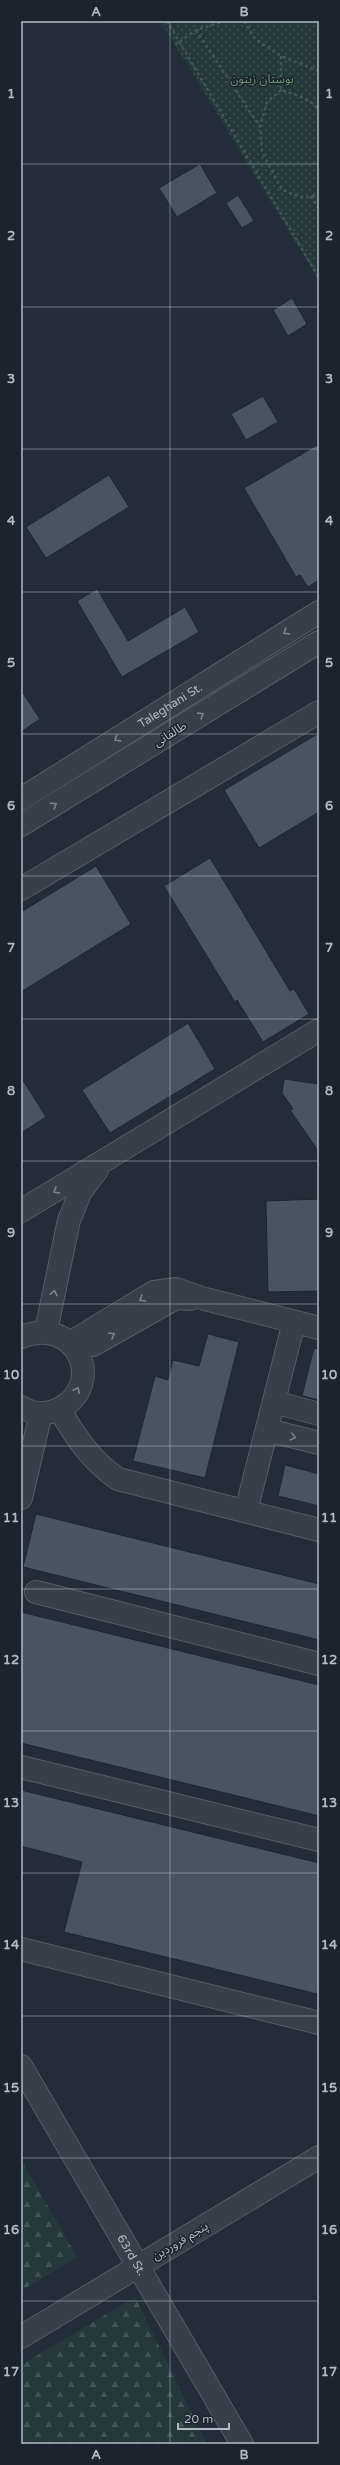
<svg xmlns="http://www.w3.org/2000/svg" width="340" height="2465" viewBox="0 0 340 2465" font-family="'Varela Round','Noto Sans Arabic',sans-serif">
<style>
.grass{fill:url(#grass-dots)}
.forest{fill:url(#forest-firs)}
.building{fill:#495463;stroke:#1d2630}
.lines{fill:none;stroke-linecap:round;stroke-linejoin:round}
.minor-casing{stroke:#545d67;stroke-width:24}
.path{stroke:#425658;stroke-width:2.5;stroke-dasharray:3 3;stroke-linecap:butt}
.minor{stroke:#363f4a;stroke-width:22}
.oneway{stroke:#7a838e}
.grid{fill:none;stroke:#b1bac6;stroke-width:1;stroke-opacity:0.55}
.labels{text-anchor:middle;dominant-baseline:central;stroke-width:3;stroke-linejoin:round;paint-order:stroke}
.park-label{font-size:12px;fill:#699671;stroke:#1b242e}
.street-label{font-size:12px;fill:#b1bac6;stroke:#1b242e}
.neatline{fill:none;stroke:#b1bac6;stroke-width:1.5}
.grid-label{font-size:13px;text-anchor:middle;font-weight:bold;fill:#b1bac6}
</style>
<defs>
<pattern id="grass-dots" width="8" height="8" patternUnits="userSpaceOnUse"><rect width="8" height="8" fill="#24393a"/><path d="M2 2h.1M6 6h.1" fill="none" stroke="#415455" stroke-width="1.8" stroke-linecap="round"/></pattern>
<pattern id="forest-firs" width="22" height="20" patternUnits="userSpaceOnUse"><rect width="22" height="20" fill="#24393a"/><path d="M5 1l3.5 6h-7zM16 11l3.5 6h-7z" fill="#415455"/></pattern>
</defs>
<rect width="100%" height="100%" fill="#222d39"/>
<path class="grass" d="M160,21H319V280L175,45Z"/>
<g class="forest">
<path d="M21,2159L77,2257L21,2291Z"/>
<path d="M135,2297L207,2444H21V2365Z"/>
</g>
<g class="building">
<path d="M200,164L217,193L177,217L159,188Z"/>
<path d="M238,195L254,221L242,228L226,203Z"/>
<path d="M292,298L307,324L288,336L273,310Z"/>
<path d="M263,396L278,422L246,440L231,414Z"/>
<path d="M319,444V580L308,587L300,575L296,577L244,488Z"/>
<path d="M109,475L129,507L46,558L26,527Z"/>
<path d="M97,589L128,641L185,607L199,632L122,677L77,601Z"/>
<path d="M21,690L40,719L21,732Z"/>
<path d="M319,733V812L259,848L224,790Z"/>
<path d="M210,858L290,991L294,989L309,1014L263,1042L237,1000L235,1002L164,886Z"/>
<path d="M96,866L131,924L21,992V912Z"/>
<path d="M188,1023L215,1069L110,1133L82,1090Z"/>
<path d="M21,1077L46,1117L21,1133Z"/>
<path d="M284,1079L319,1084V1152L290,1110L293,1109L282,1093Z"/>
<path d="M319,1199V1291L268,1292L266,1201Z"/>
<path d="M208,1334L239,1342L205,1478L133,1461L155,1376L168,1380L173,1360L199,1366Z"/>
<path d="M314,1348L319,1349V1400L302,1396Z"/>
<path d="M285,1465L319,1474V1506L278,1496Z"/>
<path d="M36,1514L319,1584V1640L23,1567Z"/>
<path d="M21,1612L319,1685V1816L21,1743Z"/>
<path d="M21,1790L319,1863V1986L317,1994L64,1932L82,1862L21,1846Z"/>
</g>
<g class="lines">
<defs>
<g id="minor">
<path id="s1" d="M21,799L319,612"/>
<path d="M21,825L319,642"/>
<path d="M21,889L319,712"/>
<path d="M21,1211L319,1030"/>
<path d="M46,1331L69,1220L81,1191L97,1170"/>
<path d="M21,1337C77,1315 107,1384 59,1409C47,1415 33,1414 21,1407"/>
<path d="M70,1343L154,1292L176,1289L205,1299L319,1328"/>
<path d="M93,1345L176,1298L191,1299"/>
<path d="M274,1402L319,1414"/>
<path d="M59,1409C76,1437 90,1460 118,1479L319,1530"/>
<path d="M267,1430L319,1443"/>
<path d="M21,1498L41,1413"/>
<path d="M246,1511L294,1322"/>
<path d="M36,1592L319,1664"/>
<path d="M21,1767L319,1840"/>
<path d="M21,1949L319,2023"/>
<path id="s2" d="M21,2066L242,2444"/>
<path d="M21,2337L319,2157"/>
</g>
</defs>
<use href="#minor" class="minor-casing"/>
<g class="path">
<path d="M167,21L319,278"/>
<path d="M244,21L255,39L281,56L319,71"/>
<path d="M196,30L260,127"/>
<path d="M175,45L196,30L225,21"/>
<path d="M281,56V90C294,94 311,99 319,110"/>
<path d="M281,90L267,102L260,127L262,152L282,190L300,197L319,196"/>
<path d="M311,196L319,209"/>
</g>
<use href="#minor" class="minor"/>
</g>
<defs><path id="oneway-chevron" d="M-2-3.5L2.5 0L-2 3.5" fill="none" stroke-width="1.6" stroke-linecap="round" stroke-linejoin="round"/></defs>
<g class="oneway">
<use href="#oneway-chevron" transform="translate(286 632) rotate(148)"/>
<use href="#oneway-chevron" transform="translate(201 715) rotate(-32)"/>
<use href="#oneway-chevron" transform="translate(117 739) rotate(148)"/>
<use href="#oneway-chevron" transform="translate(54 805) rotate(-32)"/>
<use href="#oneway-chevron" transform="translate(56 1191) rotate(150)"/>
<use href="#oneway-chevron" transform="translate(54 1293) rotate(-78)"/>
<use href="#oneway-chevron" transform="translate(142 1299) rotate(149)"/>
<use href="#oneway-chevron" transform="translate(112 1335) rotate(-30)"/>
<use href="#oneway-chevron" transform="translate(77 1390) rotate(-63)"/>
<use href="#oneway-chevron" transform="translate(293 1437) rotate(14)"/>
</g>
<path class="grid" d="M170,21V2444M21,164H319M21,307H319M21,449H319M21,592H319M21,734H319M21,876H319M21,1019H319M21,1161H319M21,1304H319M21,1446H319M21,1589H319M21,1731H319M21,1873H319M21,2016H319M21,2158H319M21,2301H319"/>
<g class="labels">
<g class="park-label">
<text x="262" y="79">بوستان زیتون</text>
</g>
<g class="street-label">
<text stroke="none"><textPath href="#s1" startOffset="176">Taleghani St.</textPath></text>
<text transform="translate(170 734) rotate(-32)">طالقانی</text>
<text transform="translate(180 2241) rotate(-31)">پنجم فروردین</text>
<text stroke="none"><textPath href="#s2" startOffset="219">63rd St.</textPath></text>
</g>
</g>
<rect width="340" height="2465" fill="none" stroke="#1b242e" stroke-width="44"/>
<path d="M178 2423v6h51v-6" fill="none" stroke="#b1bac6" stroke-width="2"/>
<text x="184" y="2423" font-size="12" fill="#b1bac6" stroke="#1b242e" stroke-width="3" paint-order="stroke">20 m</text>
<rect x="22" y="22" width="296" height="2421" class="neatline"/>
<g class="grid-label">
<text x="96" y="16">A</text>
<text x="244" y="16">B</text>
<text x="11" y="98">1</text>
<text x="329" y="98">1</text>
<text x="11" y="240">2</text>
<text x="329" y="240">2</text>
<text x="11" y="383">3</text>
<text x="329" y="383">3</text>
<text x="11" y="525">4</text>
<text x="329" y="525">4</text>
<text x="11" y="667">5</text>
<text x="329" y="667">5</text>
<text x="11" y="810">6</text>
<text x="329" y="810">6</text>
<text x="11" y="952">7</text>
<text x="329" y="952">7</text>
<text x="11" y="1095">8</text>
<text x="329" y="1095">8</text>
<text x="11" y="1237">9</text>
<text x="329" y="1237">9</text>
<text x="11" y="1379">10</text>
<text x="329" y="1379">10</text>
<text x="11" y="1522">11</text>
<text x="329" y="1522">11</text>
<text x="11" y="1664">12</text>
<text x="329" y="1664">12</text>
<text x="11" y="1807">13</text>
<text x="329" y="1807">13</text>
<text x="11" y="1949">14</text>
<text x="329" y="1949">14</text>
<text x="11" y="2092">15</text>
<text x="329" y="2092">15</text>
<text x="11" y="2234">16</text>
<text x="329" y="2234">16</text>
<text x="11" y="2376">17</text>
<text x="329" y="2376">17</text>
<text x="96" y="2459">A</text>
<text x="244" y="2459">B</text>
</g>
</svg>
